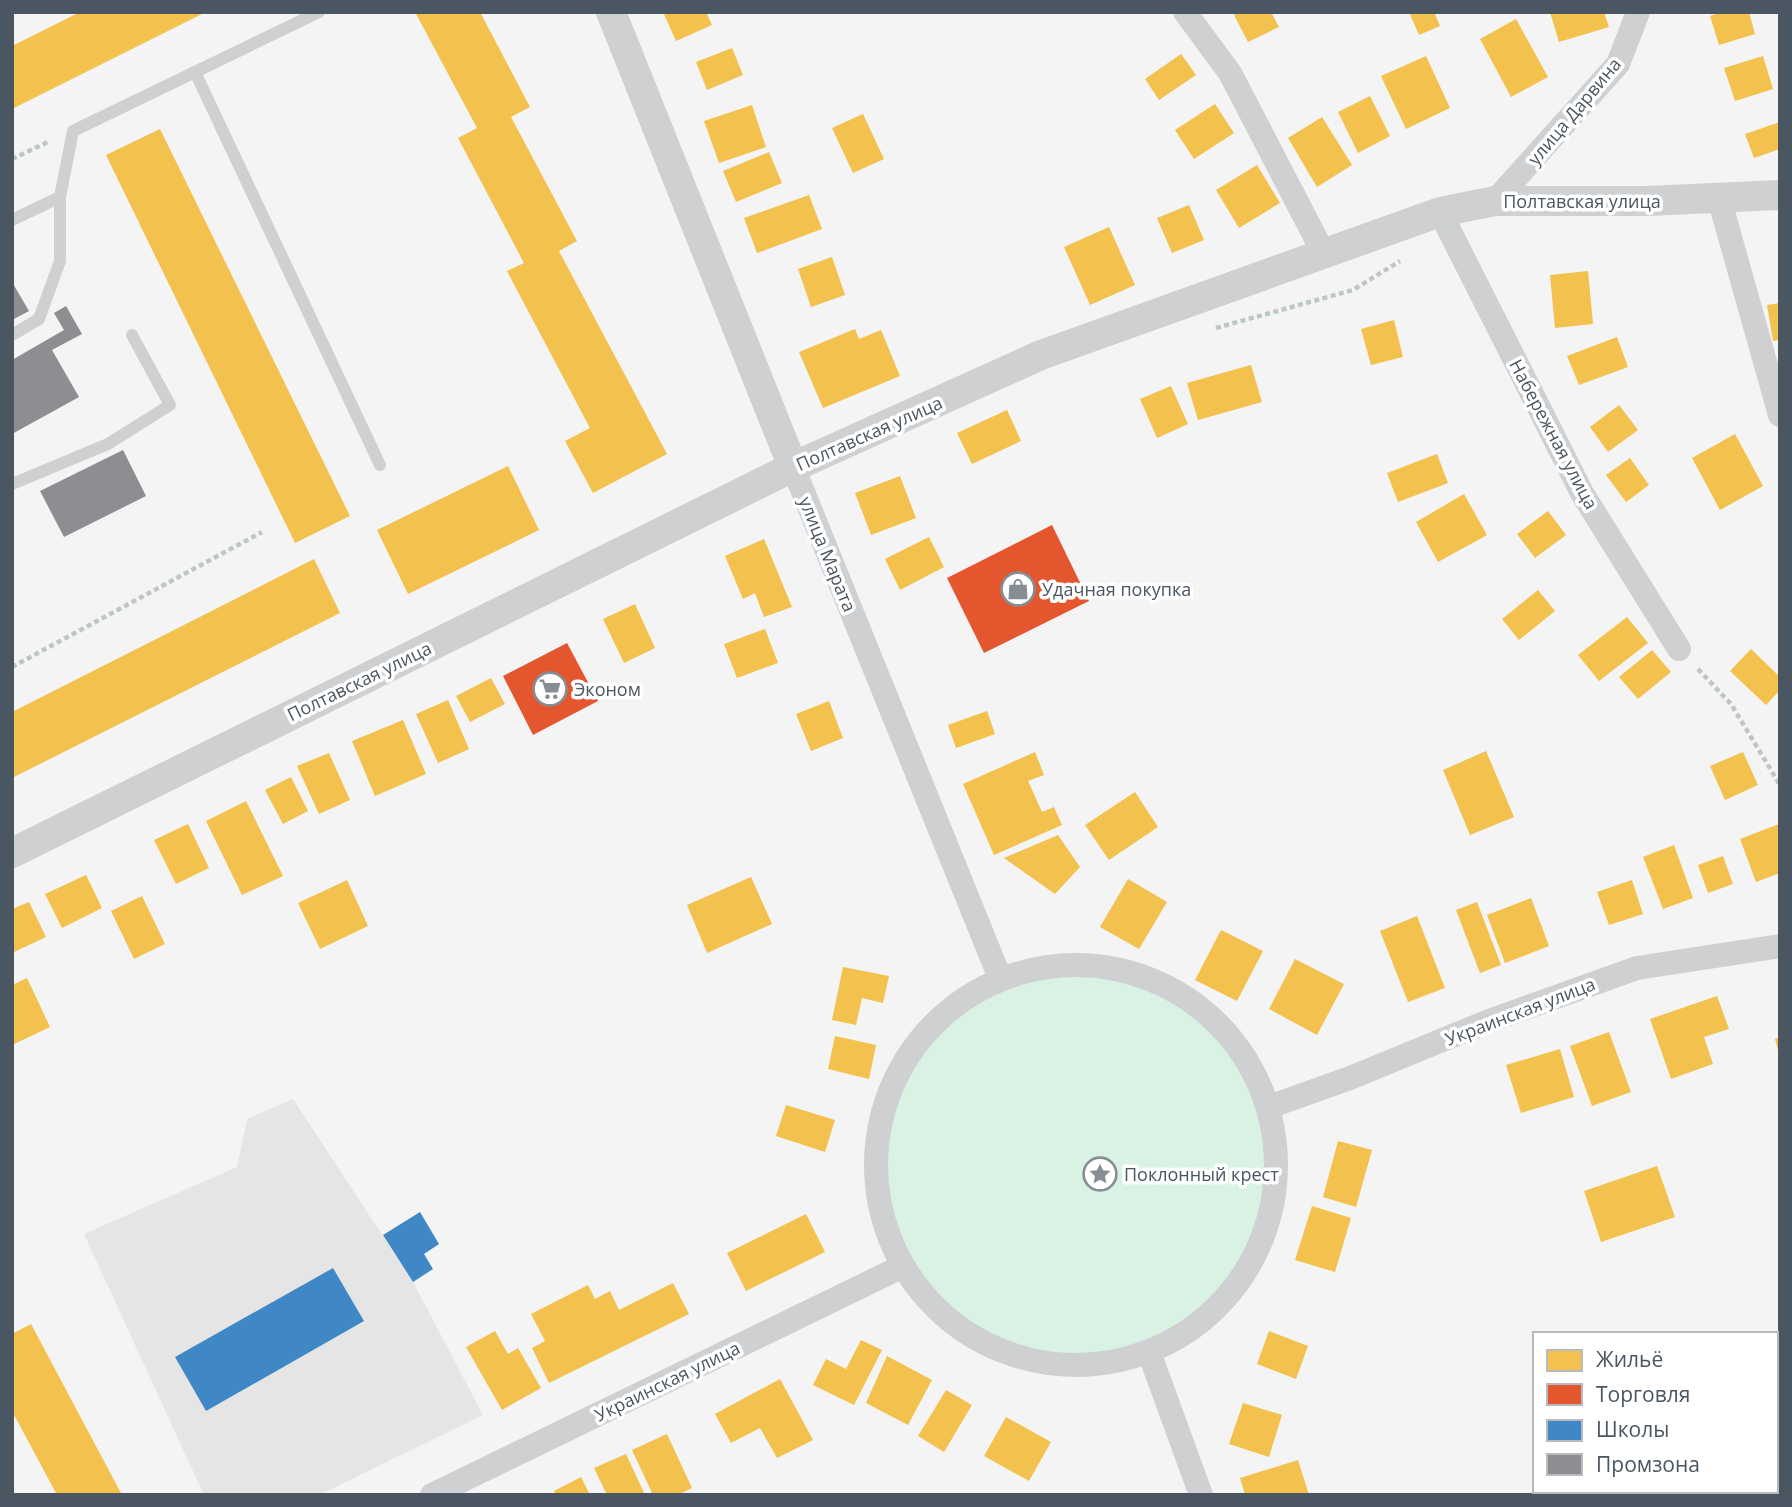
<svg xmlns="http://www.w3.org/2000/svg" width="1792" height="1507" viewBox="0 0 1792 1507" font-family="'Open Sans',sans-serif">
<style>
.education{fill:#e6e5e6}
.green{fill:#d9f2e3}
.homes{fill:#f2c14e}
.shops{fill:#e4572e}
.schools{fill:#3f88c5}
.industry{fill:#8d8d92}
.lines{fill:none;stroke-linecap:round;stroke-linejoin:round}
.path{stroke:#bcc7c4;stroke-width:4.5;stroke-dasharray:5 3.5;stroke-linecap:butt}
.service{stroke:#ced0d2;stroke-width:12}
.minor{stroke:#ced0d2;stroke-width:24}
.tertiary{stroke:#ced0d2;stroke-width:30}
.labels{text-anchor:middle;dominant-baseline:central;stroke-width:7;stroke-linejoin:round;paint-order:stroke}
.street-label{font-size:18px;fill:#4a5661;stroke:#fff}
.poi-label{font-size:18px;fill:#4a5661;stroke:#fff;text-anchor:start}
</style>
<rect width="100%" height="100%" fill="#f4f4f4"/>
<path class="education" d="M293,1099L413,1282L483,1415L319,1495H204L84,1234L237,1167L247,1119Z"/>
<circle class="green" cx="1076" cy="1165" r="200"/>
<g class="homes">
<path d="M80,12H206L12,109V46Z"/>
<path d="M415,12H480L530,107L511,117L577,241L559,251L667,454L593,493L565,441L590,428L507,271L524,263L458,138L477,128Z"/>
<path d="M663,12H706L712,25L676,41Z"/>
<path d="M1240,12H1271L1279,27L1248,42L1234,15Z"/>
<path d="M1409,12H1434L1440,26L1419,35Z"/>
<path d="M1550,12H1604L1609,27L1559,42Z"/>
<path d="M1721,12H1749L1755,34L1719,45L1710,16Z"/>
<path d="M1516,19L1548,77L1511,97L1480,39Z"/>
<path d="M732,48L743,75L707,90L696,62Z"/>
<path d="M1181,54L1196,75L1159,100L1145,79Z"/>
<path d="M1426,56L1450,108L1406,129L1381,76Z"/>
<path d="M1763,56L1773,89L1735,101L1724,68Z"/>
<path d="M1370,96L1390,136L1358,153L1338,112Z"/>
<path d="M1215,104L1234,133L1194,159L1175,130Z"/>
<path d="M752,105L766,147L719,163L704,121Z"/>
<path d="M863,114L884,159L853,173L832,128Z"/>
<path d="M1322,117L1352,165L1317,187L1288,138Z"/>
<path d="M1780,122V149L1754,158L1745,134Z"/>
<path d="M160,129L350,516L295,543L106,155Z"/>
<path d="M769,152L782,183L736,202L723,171Z"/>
<path d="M1257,165L1280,203L1239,228L1216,190Z"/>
<path d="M809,195L822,229L757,253L744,218Z"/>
<path d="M1189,205L1204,240L1172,253L1157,218Z"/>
<path d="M1109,227L1135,285L1090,305L1064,247Z"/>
<path d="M832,257L845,295L811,307L798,269Z"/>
<path d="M1588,271L1593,324L1555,328L1550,275Z"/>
<path d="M1780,303V340L1773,341L1767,305Z"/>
<path d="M1394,320L1403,357L1371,365L1361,329Z"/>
<path d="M855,329L859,339L881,330L900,376L823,408L799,352Z"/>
<path d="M1617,337L1628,367L1579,385L1567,356Z"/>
<path d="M1251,365L1262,402L1198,420L1187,383Z"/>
<path d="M1171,386L1188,424L1157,438L1140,399Z"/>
<path d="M1619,405L1638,430L1608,452L1590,427Z"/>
<path d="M1007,410L1021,441L972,464L957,433Z"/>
<path d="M1735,434L1763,486L1720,510L1692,458Z"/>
<path d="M1437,454L1448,483L1398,502L1387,473Z"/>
<path d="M1630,458L1649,485L1626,502L1606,475Z"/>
<path d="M508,466L539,530L408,594L377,530Z"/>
<path d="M900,476L916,518L871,535L855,493Z"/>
<path d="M1464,494L1487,535L1438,562L1416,522Z"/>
<path d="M1548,511L1566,535L1535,558L1517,534Z"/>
<path d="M929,537L944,567L900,590L885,559Z"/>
<path d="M764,539L792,607L764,617L755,593L743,599L725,556Z"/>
<path d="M314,559L340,613L12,778V712Z"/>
<path d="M1538,590L1555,611L1519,640L1502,619Z"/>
<path d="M635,604L655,648L624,663L603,619Z"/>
<path d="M1627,617L1648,643L1599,681L1578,655Z"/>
<path d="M765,629L778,663L737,678L724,644Z"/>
<path d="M1751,649L1780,677V690L1766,705L1730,671Z"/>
<path d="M1652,650L1671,672L1638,699L1619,677Z"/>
<path d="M491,678L505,704L470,722L456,696Z"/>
<path d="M448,700L469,749L438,763L416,714Z"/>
<path d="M829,701L843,738L811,751L796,714Z"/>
<path d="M987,711L995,734L956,748L948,725Z"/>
<path d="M403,720L426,774L375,796L352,741Z"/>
<path d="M1486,751L1514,817L1470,835L1443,770Z"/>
<path d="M1035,752L1044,775L1028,781L1042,812L1054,807L1062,825L994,855L963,784Z"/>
<path d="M1743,752L1758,785L1725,800L1710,766Z"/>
<path d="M329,753L350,800L319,814L297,766Z"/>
<path d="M291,777L308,811L283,824L265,790Z"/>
<path d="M1135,792L1158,827L1109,860L1085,825Z"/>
<path d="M246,801L283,876L242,895L206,821Z"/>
<path d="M188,824L209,868L176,884L154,840Z"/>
<path d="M1779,824L1780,873L1756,882L1740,839Z"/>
<path d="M1058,835L1080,867L1055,894L1004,858Z"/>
<path d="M1674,845L1693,898L1663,909L1643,857Z"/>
<path d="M1723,856L1733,884L1708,893L1698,865Z"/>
<path d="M86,875L102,908L62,928L45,894Z"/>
<path d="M751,877L772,924L707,953L687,905Z"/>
<path d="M1128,879L1167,902L1139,949L1100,927Z"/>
<path d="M347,880L368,926L320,949L298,903Z"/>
<path d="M1632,880L1643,914L1609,925L1597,892Z"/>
<path d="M142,896L165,944L134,959L111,911Z"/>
<path d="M1531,898L1549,946L1505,963L1487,915Z"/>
<path d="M29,902L46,937L12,953V909Z"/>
<path d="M1477,902L1501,965L1480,973L1456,910Z"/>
<path d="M1417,916L1445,988L1408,1002L1380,931Z"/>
<path d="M1221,930L1263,951L1237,1001L1195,980Z"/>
<path d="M1295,959L1344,984L1317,1035L1269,1009Z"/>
<path d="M843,967L889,976L883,1003L862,998L856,1025L832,1020Z"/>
<path d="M27,978L50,1027L12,1045V985Z"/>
<path d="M1717,996L1729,1029L1704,1037L1713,1064L1671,1079L1650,1019Z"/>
<path d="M1609,1032L1631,1092L1592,1106L1570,1046Z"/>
<path d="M835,1036L876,1045L869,1079L828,1069Z"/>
<path d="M1780,1037V1054H1779L1775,1039Z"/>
<path d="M1560,1049L1574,1097L1521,1113L1506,1065Z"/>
<path d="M786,1105L835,1120L825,1152L776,1136Z"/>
<path d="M1338,1141L1372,1150L1356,1207L1323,1197Z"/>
<path d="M1657,1166L1675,1217L1601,1242L1584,1191Z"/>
<path d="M1312,1206L1351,1218L1335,1272L1295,1260Z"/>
<path d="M806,1214L825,1252L746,1291L727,1253Z"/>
<path d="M673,1283L689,1314L549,1383L532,1348L545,1341L531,1314L588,1285L595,1299L610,1291L619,1310Z"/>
<path d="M31,1324L122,1495H57L12,1411V1334Z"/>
<path d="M495,1331L508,1354L518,1348L541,1388L502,1410L466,1347Z"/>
<path d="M1269,1331L1308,1346L1296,1379L1257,1364Z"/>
<path d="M861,1340L882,1350L854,1405L813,1385L826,1359L846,1369Z"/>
<path d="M887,1356L932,1380L908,1425L866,1403Z"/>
<path d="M780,1379L813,1440L777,1458L760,1428L731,1443L715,1414Z"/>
<path d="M946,1390L972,1405L944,1452L918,1436Z"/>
<path d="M1243,1403L1282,1415L1269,1457L1229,1444Z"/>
<path d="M1006,1417L1051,1442L1029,1481L984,1456Z"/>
<path d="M667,1434L692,1488L678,1495H653L632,1450Z"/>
<path d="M626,1454L645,1495H607L594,1468Z"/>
<path d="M1780,1456V1495H1764L1763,1491H1776V1458Z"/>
<path d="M1298,1460L1309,1495H1245L1240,1478Z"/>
<path d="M581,1477L590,1495H556L554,1491Z"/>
</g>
<g class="shops">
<path d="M1052,525L1089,601L984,653L947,578Z"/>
<path d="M567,643L598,701L533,735L503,676Z"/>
</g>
<g class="schools">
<path d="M420,1212L439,1244L424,1254L433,1269L413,1282L383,1235Z"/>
<path d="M333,1268L364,1321L206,1411L175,1357Z"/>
</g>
<g class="industry">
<path d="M12,282L29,311L12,320Z"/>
<path d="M66,306L82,334L52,350L79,397L12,434V360L64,330L54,313Z"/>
<path d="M123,450L146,496L64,537L40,491Z"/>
</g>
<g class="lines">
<g class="path">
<path d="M12,159L50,141"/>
<path d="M1216,328L1353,290L1400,261"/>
<path d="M12,667L262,532"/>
<path d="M1698,669L1731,704L1780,785"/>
</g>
<g class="service">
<path d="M195,72L380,465"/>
<path d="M60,197L73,131L319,12"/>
<path d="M12,220L60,197V261L39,319L12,335"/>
<path d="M12,484L108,444L170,405L132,335"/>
</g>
<g class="minor">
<path d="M1185,12L1230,73L1324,254"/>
<path d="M1719,198L1780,415"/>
<path d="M1495,201L1618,64L1638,12"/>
<path d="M1440,212L1582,493L1679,649"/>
<path d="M793,467L1000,978"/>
<circle cx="1076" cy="1165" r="200"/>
<path d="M1269,1107L1350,1078L1489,1021L1637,968L1780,946"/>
<path d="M1149,1352L1201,1495"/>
<path d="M432,1495L901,1267"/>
</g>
<g class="tertiary">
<path d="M611,12L793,467"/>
<path d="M12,853L793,467L1041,355L1440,212L1495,201H1647L1780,195"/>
</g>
</g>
<defs>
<symbol id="shop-ring" viewBox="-11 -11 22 22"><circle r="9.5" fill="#fff" stroke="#868d94" stroke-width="1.5"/><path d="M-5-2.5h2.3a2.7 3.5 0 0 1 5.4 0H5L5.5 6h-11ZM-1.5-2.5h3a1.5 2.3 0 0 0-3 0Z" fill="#868d94"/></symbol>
<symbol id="supermarket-ring" viewBox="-11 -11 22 22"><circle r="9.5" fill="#fff" stroke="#868d94" stroke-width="1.5"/><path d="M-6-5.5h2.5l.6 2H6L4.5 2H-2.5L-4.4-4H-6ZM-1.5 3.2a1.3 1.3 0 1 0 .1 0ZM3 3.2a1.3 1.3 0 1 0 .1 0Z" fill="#868d94"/></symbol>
<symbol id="sight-ring" viewBox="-11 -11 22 22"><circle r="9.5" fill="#fff" stroke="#868d94" stroke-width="1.5"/><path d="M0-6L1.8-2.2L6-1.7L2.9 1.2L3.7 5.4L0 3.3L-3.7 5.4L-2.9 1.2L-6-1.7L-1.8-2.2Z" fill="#868d94"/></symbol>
</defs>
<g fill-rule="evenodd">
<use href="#shop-ring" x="999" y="570" width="38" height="38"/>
<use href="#supermarket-ring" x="531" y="670" width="38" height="38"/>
<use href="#sight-ring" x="1081" y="1155" width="38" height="38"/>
</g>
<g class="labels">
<g class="street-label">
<text transform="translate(1574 111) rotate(-50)">улица Дарвина</text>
<text x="1582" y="201">Полтавская улица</text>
<text transform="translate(869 433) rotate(-24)">Полтавская улица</text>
<text transform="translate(1554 434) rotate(62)">Набережная улица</text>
<text transform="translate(828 554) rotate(68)">улица Марата</text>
<text transform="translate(359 681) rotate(-26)">Полтавская улица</text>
<text transform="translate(1520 1011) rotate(-21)">Украинская улица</text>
<text transform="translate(667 1381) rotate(-26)">Украинская улица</text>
</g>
<g class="poi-label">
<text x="1042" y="589">Удачная покупка</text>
<text x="574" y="689">Эконом</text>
<text x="1124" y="1174">Поклонный крест</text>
</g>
</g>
<rect width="1792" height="1507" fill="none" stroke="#4a5661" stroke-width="28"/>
<rect x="1533" y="1332" width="245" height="161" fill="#ffffff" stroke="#b7bbc0" stroke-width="2"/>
<rect x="1547" y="1350" width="35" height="21" fill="#f2c14e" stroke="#b7bbc0" stroke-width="2"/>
<text x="1596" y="1367" font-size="21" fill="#4a5661">Жильё</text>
<rect x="1547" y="1384" width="35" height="21" fill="#e4572e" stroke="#b7bbc0" stroke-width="2"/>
<text x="1596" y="1402" font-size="21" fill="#4a5661">Торговля</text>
<rect x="1547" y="1420" width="35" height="21" fill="#3f88c5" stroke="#b7bbc0" stroke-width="2"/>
<text x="1596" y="1437" font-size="21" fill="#4a5661">Школы</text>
<rect x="1547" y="1454" width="35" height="21" fill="#8d8d92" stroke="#b7bbc0" stroke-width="2"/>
<text x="1596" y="1472" font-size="21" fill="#4a5661">Промзона</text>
</svg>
